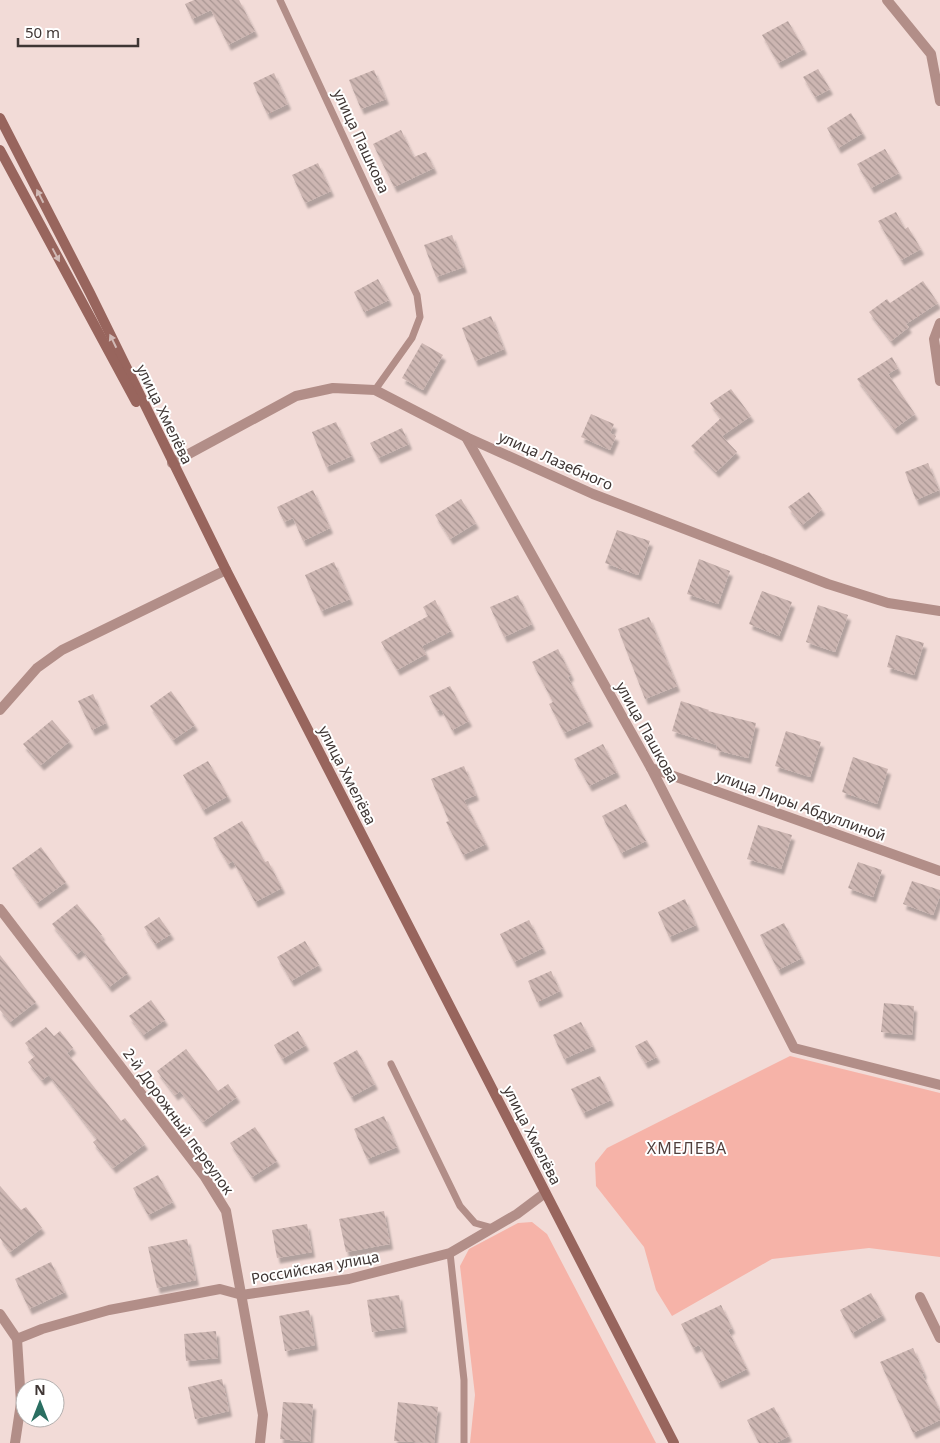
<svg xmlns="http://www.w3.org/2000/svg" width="940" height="1443" viewBox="0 0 940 1443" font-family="'Noto Sans',sans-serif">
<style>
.green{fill:#f6b3a8}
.building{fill:url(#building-back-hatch);filter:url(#shadow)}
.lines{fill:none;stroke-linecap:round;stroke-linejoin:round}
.lane{stroke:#b28e88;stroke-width:7}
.street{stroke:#b28e88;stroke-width:10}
.secondary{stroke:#98655d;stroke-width:10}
.oneway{fill:#d1bab6}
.labels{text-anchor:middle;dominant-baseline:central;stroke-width:4;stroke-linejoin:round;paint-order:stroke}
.street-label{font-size:15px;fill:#3f3634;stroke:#fff}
.neighbourhood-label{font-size:16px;letter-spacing:1px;fill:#513f3c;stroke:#fff}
</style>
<defs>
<pattern id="building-back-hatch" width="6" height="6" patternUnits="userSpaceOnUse" patternTransform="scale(1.25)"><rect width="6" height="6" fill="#cdb6b2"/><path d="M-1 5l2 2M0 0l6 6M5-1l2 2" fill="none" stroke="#a89592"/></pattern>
<filter id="shadow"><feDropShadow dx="3" dy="5.5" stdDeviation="1" flood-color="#0004"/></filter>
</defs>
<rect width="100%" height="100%" fill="#f2dbd7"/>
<g class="green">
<path d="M790,1056L940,1093V1257L869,1248L772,1259L672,1316L656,1290L644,1247L596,1186L595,1163L607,1148Z"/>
<path d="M532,1222L547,1234L656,1443H470L475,1395L460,1266L469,1249L518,1223Z"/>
</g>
<g class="building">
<path d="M194,0H239L255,31L228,45L211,10L192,19L185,4Z"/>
<path d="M788,21L804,49L778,63L762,35Z"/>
<path d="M818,69L830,89L815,97L803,77Z"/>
<path d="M374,70L386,99L361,109L349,80Z"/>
<path d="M274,73L288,104L267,114L253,83Z"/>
<path d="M851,113L863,133L838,148L827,128Z"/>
<path d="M401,130L414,157L426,152L434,168L394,187L373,144Z"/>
<path d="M885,149L899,173L871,188L857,164Z"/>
<path d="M318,163L331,191L305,203L292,175Z"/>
<path d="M896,212L905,229L908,227L921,249L901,260L878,221Z"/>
<path d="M452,235L464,267L436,277L424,245Z"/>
<path d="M378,279L389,300L364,312L354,292Z"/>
<path d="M923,281L938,303L906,324L909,327L891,341L869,312L887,299L890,303Z"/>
<path d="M491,316L504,349L475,361L462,328Z"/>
<path d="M422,343L443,355L423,390L402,378Z"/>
<path d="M892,357L898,368L888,374L915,414L894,429L857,379Z"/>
<path d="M731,389L751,416L722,436L737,452L716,472L691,446L721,418L710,403Z"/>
<path d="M591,414L614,424L610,433L616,436L610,450L581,437Z"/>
<path d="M336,422L352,456L326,467L312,432Z"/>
<path d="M402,428L409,444L378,458L370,443Z"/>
<path d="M928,463L939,490L916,500L905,472Z"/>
<path d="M313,490L330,528L303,541L293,518L284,522L277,507Z"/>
<path d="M809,492L822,509L802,525L788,507Z"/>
<path d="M461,499L476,523L450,539L435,515Z"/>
<path d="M617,530L650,541L638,575L605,563Z"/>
<path d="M699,559L730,571L718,604L687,594Z"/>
<path d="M334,562L350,599L321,611L305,575Z"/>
<path d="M762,591L792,602L779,636L749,624Z"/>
<path d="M518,595L532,624L504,637L490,607Z"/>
<path d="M435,600L451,631L422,646L426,654L397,670L381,642L428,616L423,607Z"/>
<path d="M818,605L848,615L835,652L806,642Z"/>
<path d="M649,617L677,686L645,699L618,629Z"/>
<path d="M896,635L924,643L914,675L887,667Z"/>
<path d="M558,649L571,675L568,677L590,721L564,733L549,704L553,702L532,662Z"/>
<path d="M450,686L469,721L452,730L441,709L437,711L429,696Z"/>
<path d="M171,691L195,725L173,740L150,706Z"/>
<path d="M93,694L106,723L92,730L78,701Z"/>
<path d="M681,701L709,710L708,711L756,723L748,758L716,750L717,745L672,731Z"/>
<path d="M52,720L70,741L41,765L23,744Z"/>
<path d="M786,731L821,742L810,777L775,766Z"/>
<path d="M603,744L617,772L589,786L574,759Z"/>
<path d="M853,757L888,769L877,804L842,792Z"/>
<path d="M208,761L228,796L203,810L183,775Z"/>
<path d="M464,766L476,795L464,800L486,844L463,855L446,822L449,821L431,779Z"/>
<path d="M626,804L646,841L621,853L602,816Z"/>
<path d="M242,821L265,862L268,861L282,888L255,902L233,861L228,864L213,838Z"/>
<path d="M758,825L792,835L781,869L747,859Z"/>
<path d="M41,847L66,882L37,903L12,868Z"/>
<path d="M858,862L882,870L873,897L848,888Z"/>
<path d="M912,881L940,890V896L933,915L903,904Z"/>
<path d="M685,899L696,925L669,937L658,912Z"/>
<path d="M77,904L102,935L100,936L128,973L109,987L82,950L76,955L52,924Z"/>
<path d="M159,917L171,934L155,944L144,927Z"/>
<path d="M529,920L543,948L514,962L500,934Z"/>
<path d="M784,923L802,958L778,970L760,935Z"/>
<path d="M305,941L319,965L291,981L277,957Z"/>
<path d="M0,955L36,1002L10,1022L0,1010Z"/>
<path d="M551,971L560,991L537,1002L528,981Z"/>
<path d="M151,1000L165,1020L143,1035L129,1016Z"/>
<path d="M884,1003L914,1006L912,1035L881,1032Z"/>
<path d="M581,1022L593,1046L564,1059L553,1035Z"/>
<path d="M46,1027L54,1036L60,1031L73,1048L67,1053L121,1121L125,1118L145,1144L113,1168L93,1142L97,1139L49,1075L42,1080L28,1062L35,1056L25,1043Z"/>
<path d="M298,1031L306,1045L282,1059L274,1045Z"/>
<path d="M647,1040L657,1057L645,1063L635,1046Z"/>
<path d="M186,1049L218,1091L228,1084L237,1097L203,1122L180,1091L175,1095L157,1071Z"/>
<path d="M357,1050L375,1084L351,1097L333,1063Z"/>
<path d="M600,1076L611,1100L583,1113L571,1089Z"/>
<path d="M384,1116L397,1147L367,1159L354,1129Z"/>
<path d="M255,1127L277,1161L252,1177L230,1143Z"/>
<path d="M158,1175L173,1202L148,1215L133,1188Z"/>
<path d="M0,1186L21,1210L26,1207L42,1228L10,1252L0,1238Z"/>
<path d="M384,1211L390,1244L346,1252L339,1219Z"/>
<path d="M307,1224L312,1252L277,1258L272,1230Z"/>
<path d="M187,1239L196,1280L157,1288L148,1247Z"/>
<path d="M51,1262L65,1292L29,1309L15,1279Z"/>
<path d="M871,1293L883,1315L852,1333L840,1310Z"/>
<path d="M399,1295L404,1327L372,1332L367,1300Z"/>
<path d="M721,1305L732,1328L728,1330L747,1369L718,1383L699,1345L693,1348L681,1324Z"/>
<path d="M309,1310L315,1345L285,1351L279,1316Z"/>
<path d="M216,1331L218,1358L186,1361L184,1334Z"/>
<path d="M913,1348L924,1373L922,1374L940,1411V1420L913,1433L880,1362Z"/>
<path d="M222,1379L229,1411L195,1419L188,1387Z"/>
<path d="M283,1402L313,1404L310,1442L280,1439Z"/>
<path d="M398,1402L438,1407L434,1443L394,1441Z"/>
<path d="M774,1407L789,1436L776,1443H759L747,1420Z"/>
</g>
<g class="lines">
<g class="lane">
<path d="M280,0L417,295L420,317L412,338L375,390"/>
<path d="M391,1064L460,1206L475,1223L493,1228"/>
<path d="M450,1253L464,1380V1443"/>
</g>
<g class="street">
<path d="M887,0L931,54L940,101"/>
<path d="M940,323L934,339L940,381"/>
<path d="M466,437L651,768L794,1048L940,1085"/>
<path d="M172,463L296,396L333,388L375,390L466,437L593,494L828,584L888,603L940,611"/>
<path d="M0,710L37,668L62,650L226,570"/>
<path d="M651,768L940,871"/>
<path d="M0,909L205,1177L226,1211L263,1415L260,1443"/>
<path d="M920,1297L940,1338"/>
<path d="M0,1314L17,1339L21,1403L15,1443"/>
<path d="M17,1339L42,1329L109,1310L220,1289L242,1295L349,1279L450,1253L517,1214L545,1193"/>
</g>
<g class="secondary">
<path d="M0,118L90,293L226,570L674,1443"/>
<path d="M0,150L136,402"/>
</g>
</g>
<defs><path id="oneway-solid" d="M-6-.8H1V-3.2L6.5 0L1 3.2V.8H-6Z" transform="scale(1.25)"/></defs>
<g class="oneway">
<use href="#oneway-solid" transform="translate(40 196) rotate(-117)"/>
<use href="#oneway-solid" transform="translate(56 255) rotate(62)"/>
<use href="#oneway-solid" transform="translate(113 341) rotate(-116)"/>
</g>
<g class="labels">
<g class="street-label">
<text transform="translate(362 141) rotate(65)">улица Пашкова</text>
<text transform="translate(165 414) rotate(64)">улица Хмелёва</text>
<text transform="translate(556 460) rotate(24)">улица Лазебного</text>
<text transform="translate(648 732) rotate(61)">улица Пашкова</text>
<text transform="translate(348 775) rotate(63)">улица Хмелёва</text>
<text transform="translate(801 805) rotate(20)">улица Лиры Абдуллиной</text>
<text transform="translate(179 1121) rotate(54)">2-й Дорожный переулок</text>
<text transform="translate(533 1135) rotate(63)">улица Хмелёва</text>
<text transform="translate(315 1267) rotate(-10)">Российская улица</text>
</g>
<g class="neighbourhood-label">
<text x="687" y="1148">ХМЕЛЕВА</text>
</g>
</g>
<g transform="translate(40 1403)"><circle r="24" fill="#ffffff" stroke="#b2afae"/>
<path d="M0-4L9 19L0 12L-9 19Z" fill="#2a6f62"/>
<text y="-8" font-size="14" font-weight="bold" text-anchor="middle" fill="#3f3634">N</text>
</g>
<path d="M18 38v8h120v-8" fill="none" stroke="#3f3634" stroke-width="2.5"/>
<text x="25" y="38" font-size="15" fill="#3f3634" stroke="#ffffff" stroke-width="4" paint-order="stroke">50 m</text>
</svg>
